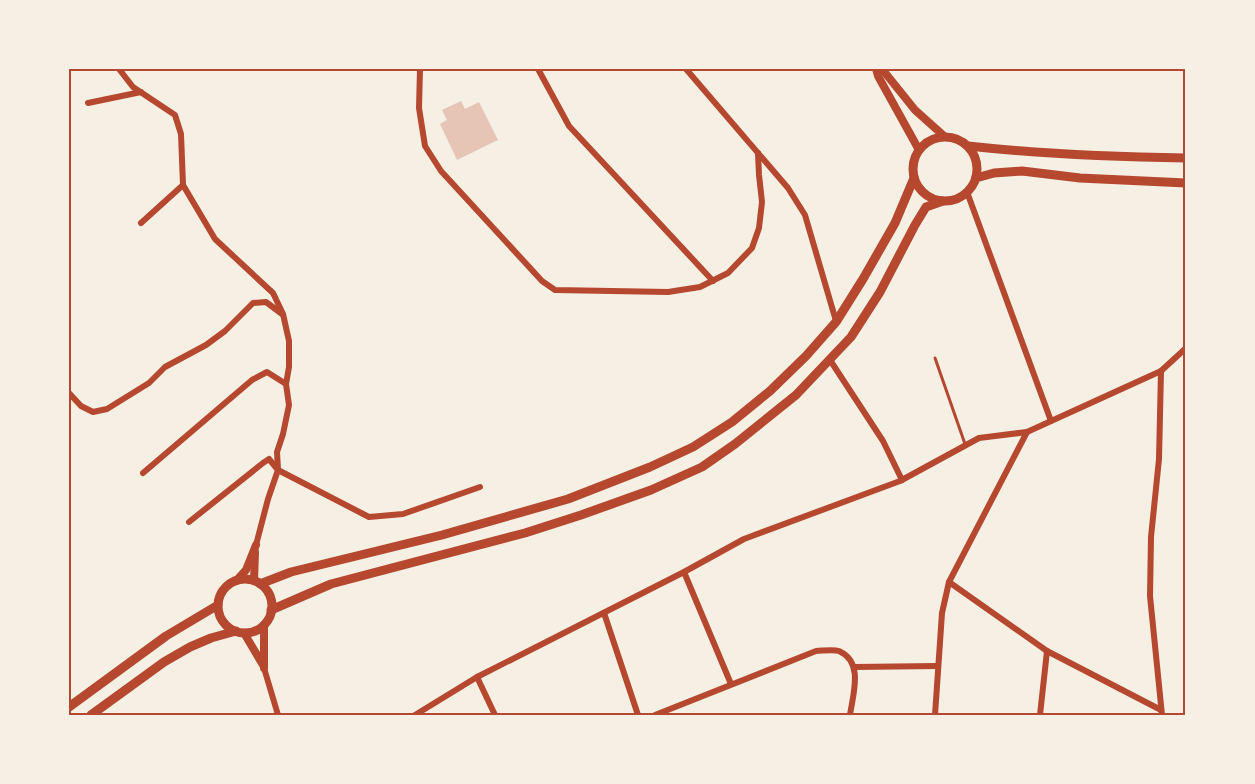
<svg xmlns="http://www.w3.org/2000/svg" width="1255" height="784" viewBox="0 0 1255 784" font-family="Manrope,sans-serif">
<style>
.building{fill:#e6c5b7}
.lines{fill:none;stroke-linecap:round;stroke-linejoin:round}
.service{stroke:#b5482f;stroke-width:3}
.minor{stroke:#b5482f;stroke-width:6}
.tertiary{stroke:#b5482f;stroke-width:8}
.secondary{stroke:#b5482f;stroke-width:9}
.neatline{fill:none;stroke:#b5482f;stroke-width:2}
</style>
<rect width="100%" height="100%" fill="#f6efe4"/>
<path class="building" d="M461,101L465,109L479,102L498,140L457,160L440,124L447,120L442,110Z"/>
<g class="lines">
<path class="service" d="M935,358L965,444"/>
<g class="minor">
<path d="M119,69L133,87L175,115L181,134L183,185L215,239L273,293L283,314L289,341V367L286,384"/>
<path d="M420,69L419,108L425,146L441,171L542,281L555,290L668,292L700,287L728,273L752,248L759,228L762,202L759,175L758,153"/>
<path d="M538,69L569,126L713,281"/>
<path d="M686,69L788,188L805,215L836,321"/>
<path d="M88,103L141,92"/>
<path d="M967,192L1051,421"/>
<path d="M141,223L183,185"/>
<path d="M830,360L883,441L902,480"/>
<path d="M1161,371L1159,459L1151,537L1150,596L1162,715"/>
<path d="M69,393L81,406L93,412L107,409L149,383L165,367L206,345L225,331L253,303L266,302L282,314"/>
<path d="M143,473L252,380L267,372L286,384L289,405L283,434L277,452L278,470L268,499L256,545"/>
<path d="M189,522L263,463L269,459L278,470L369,517L403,514L480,487"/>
<path d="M684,572L731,684"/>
<path d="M949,582L1047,651L1161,710"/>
<path d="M604,613L638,715"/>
<path d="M854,667L937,666"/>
<path d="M264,668L278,715"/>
<path d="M477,677L495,715"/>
<path d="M415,715L477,677L684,572L744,539L900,481L979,438L1027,432L1161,371L1186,348"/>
<path d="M655,715L816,651C822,651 833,649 839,651C864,662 853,694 850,715"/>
<path d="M935,715L942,613L949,582L1027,432"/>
<path d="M1040,715L1047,651"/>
</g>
<g class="tertiary">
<path d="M876,69L878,76L919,150"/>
<path d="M882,69L915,110L944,136"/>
<path d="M236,581L246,570L256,545"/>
<path d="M254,581L255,552"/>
<path d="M264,625V668"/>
<path d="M244,633L263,665"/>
</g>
<g class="secondary">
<circle cx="945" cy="169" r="32"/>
<path d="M968,146C1041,154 1113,157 1186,158"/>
<path d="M976,178L994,173L1022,171L1080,178L1186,183"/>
<circle cx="245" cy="606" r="27"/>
<path d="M260,584L291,572L442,535L568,499L650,467L693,447L732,422L770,391L806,356L836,322L863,279L895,223L914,178"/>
<path d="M271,610L331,584L525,533L581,515L651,490L702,467L735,444L796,395L851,337L880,292L915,225L926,207L943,201"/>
<path d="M69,707L166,636L218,605"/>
<path d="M91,715L164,662L190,647L211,638L236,631"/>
</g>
</g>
<rect width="1255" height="784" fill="none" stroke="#f6efe4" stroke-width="141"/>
<rect x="70" y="70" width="1114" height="644" class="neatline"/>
</svg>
